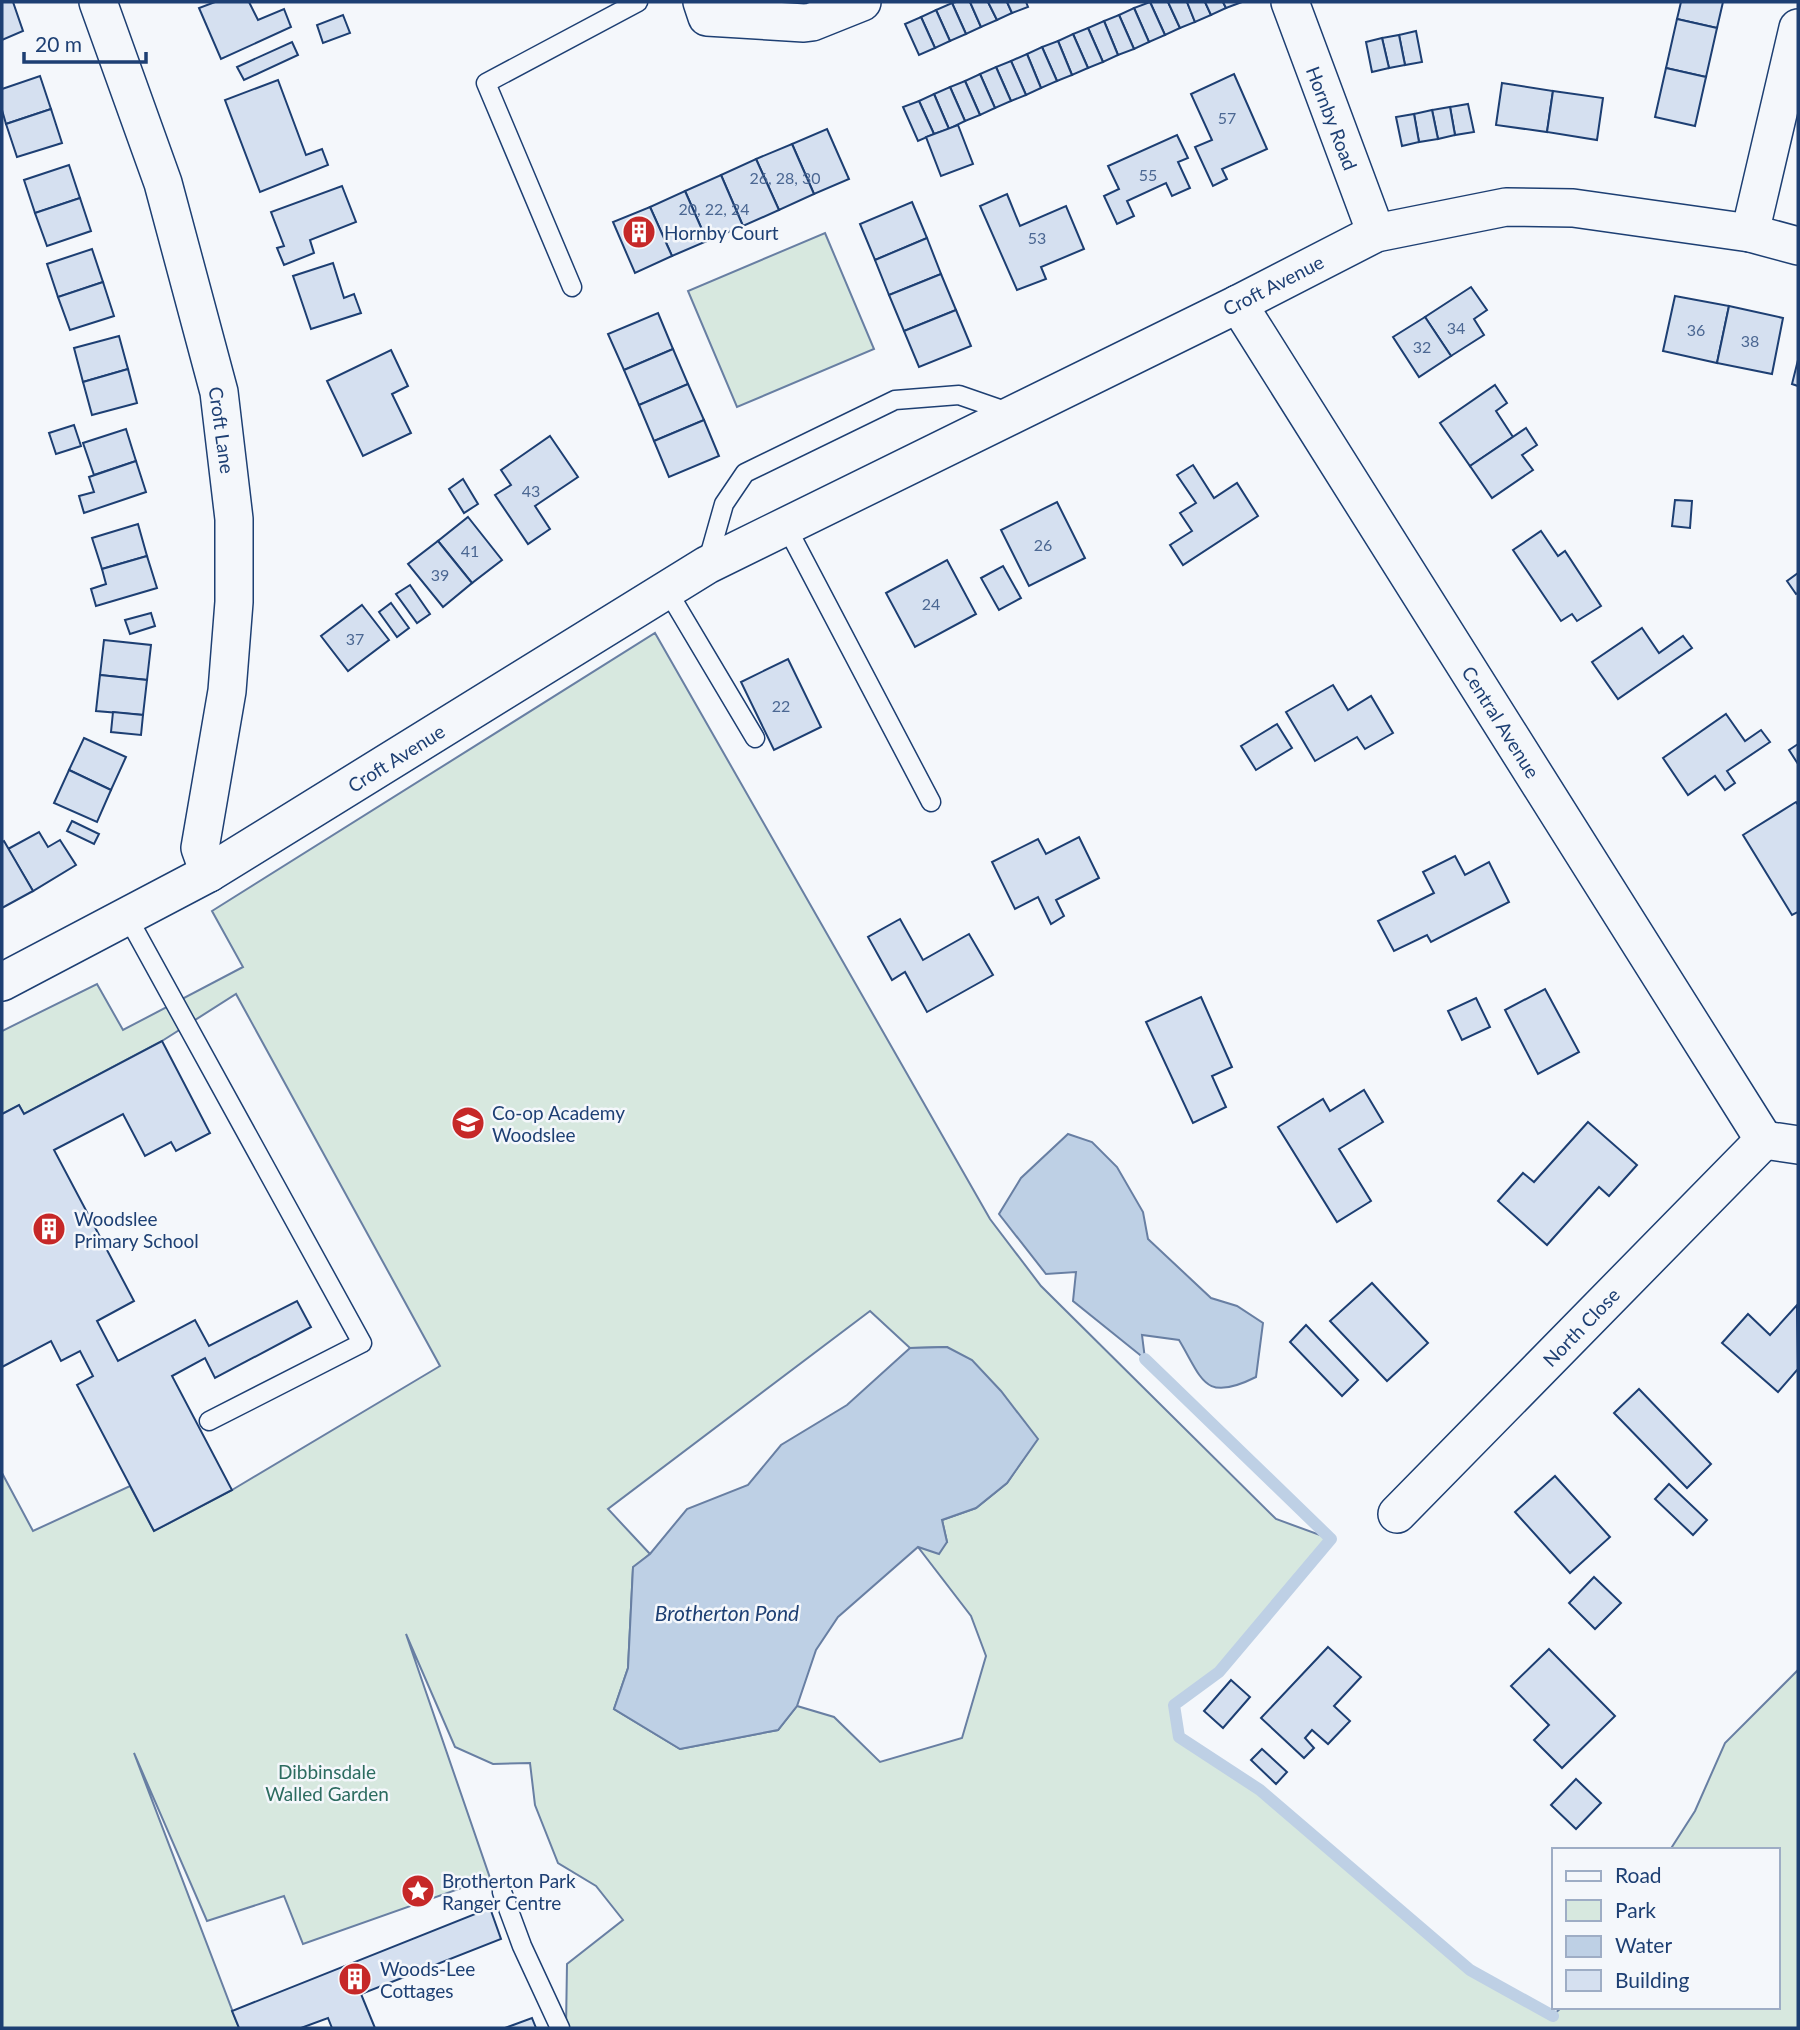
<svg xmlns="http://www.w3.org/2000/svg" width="1800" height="2030" viewBox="0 0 1800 2030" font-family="Lato,sans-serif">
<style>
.green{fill:#d7e8df;stroke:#687fa3;stroke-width:2;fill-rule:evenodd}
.water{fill:#bed0e5;stroke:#687fa3;stroke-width:2}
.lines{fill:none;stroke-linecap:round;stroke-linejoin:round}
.stream{stroke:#bed0e5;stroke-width:12}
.building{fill:#d5e0f0;stroke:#1d3f73;stroke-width:2}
.service-casing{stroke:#1d3f73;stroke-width:21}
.minor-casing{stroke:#1d3f73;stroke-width:40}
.service{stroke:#f4f7fb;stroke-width:18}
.minor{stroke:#f4f7fb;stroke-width:37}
.labels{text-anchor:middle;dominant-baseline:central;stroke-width:5;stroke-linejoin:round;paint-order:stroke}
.number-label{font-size:16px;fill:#4b6792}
.street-label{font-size:19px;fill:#1d3f73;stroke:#f4f7fb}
.poi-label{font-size:19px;fill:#1d3f73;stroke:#f4f7fb;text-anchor:start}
.park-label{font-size:19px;fill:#2c6c60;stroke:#f4f7fb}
.water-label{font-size:21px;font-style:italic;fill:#1d3f73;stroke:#f4f7fb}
</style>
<rect width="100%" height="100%" fill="#f4f7fb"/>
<g class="green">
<path d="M825,233L874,349L737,407L688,291Z"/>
<path d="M655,633L990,1219L1041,1286L1276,1519L1331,1539L1219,1672L1174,1705L1179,1737L1260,1790L1470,1970L1552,2016L1562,2007H1777V1850H1670L1695,1811L1725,1743L1798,1670V2028H566L567,1964L623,1920L596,1886L558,1863L535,1805L530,1763L493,1764L455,1747L406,1634L490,1878L303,1944L284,1896L207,1921L134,1753L239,2028H2V1473L33,1531L130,1486L154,1531L232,1490L440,1366L236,994L162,1041L24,1114L19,1105L2,1114V1031L97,984L123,1030L243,967L212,911ZM870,1311L910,1348L947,1347L1037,1439L1007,1483L976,1508L942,1520L947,1542L918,1547L971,1616L986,1656L962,1738L880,1762L834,1717L797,1706L778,1730L680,1749L614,1709L628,1668L633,1568L650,1554L608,1509Z"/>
</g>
<g class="water">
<path d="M1068,1134L1092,1142L1117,1167L1143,1212L1148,1239L1211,1298L1237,1306L1263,1323L1256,1377C1204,1403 1203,1380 1179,1340L1142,1335L1145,1359L1073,1301L1076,1272L1046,1274L999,1214L1021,1178Z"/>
<path d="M947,1347L972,1360L1001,1391L1038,1439L1007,1483L976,1508L942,1520L947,1542L939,1554L918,1547L838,1617L816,1650L797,1706L778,1730L680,1749L614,1709L628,1668L633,1567L650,1554L687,1509L748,1485L781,1445L847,1405L910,1348Z"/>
</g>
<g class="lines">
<path class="stream" d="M1145,1359L1331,1539L1219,1672L1174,1705L1179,1737L1260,1790L1470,1970L1553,2016"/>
</g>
<g class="building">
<path d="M2,2H13L23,31L2,40Z"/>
<path d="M215,2H249L258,20L284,9L291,27L221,59L199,8Z"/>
<path d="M956,2H970L981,27L966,34L952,3Z"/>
<path d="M970,2H988L997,20L981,27Z"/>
<path d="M988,2H1007L1012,13L997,20Z"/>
<path d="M1007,2H1026L1028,7L1012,13Z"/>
<path d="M1150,2H1168L1180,28L1165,35Z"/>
<path d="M1150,2L1165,35L1149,42L1134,8Z"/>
<path d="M1168,2H1187L1195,22L1180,28Z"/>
<path d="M1187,2H1205L1211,15L1195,22Z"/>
<path d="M1205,2H1223L1226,8L1211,15Z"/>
<path d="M1223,2H1242L1226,8Z"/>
<path d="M1681,2H1723L1717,28L1677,19Z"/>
<path d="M952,3L966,34L950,41L936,10Z"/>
<path d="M1134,8L1149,42L1134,49L1119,15Z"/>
<path d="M936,10L950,41L935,48L921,17Z"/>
<path d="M343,15L350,33L323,43L317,25Z"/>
<path d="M1119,15L1134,49L1118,55L1104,21Z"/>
<path d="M921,17L935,48L919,55L905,24Z"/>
<path d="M1677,19L1717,28L1706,77L1666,68Z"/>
<path d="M1104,21L1118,55L1103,62L1088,28Z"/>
<path d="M1088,28L1103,62L1088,68L1073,34Z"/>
<path d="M1416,31L1422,62L1405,65L1399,35Z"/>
<path d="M1073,34L1088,68L1072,75L1058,41Z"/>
<path d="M1399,35L1405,65L1389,68L1382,38Z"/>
<path d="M1382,38L1389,68L1372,72L1366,42Z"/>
<path d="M1058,41L1072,75L1057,81L1042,47Z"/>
<path d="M292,42L298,55L244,80L237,67Z"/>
<path d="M1042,47L1057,81L1041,88L1027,54Z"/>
<path d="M1027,54L1041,88L1026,95L1011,61Z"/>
<path d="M1011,61L1026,95L1011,101L996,67Z"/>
<path d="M996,67L1011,101L995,108L980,74Z"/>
<path d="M1666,68L1706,77L1695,126L1655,117Z"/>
<path d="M980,74L995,108L980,115L965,81Z"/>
<path d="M1234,74L1267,149L1222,169L1227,179L1213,186L1195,147L1212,140L1191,94Z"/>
<path d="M40,76L51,109L6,124L2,110V89Z"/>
<path d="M278,80L306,155L322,149L328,165L260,192L225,100Z"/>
<path d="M965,81L980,115L965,121L950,87Z"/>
<path d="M1502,83L1553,91L1547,132L1496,125Z"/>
<path d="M950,87L965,121L949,129L934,94Z"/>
<path d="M1553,91L1603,98L1597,140L1547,132Z"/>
<path d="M934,94L949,129L934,134L919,101Z"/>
<path d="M919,101L934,134L918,141L903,107Z"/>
<path d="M1468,104L1474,132L1455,135L1450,107Z"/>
<path d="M1450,107L1455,135L1438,139L1432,110Z"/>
<path d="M51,109L62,143L17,157L6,124Z"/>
<path d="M1432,110L1438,139L1419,142L1414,114Z"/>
<path d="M1414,114L1419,142L1402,146L1396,117Z"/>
<path d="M958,125L973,164L941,176L926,137Z"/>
<path d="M827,129L849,179L814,194L792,144Z"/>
<path d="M1177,135L1188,158L1178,162L1190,188L1172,196L1166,183L1127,201L1134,216L1117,224L1104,196L1119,189L1108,166Z"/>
<path d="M792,144L814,194L779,210L756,159Z"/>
<path d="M756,159L779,210L743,226L721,175Z"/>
<path d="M69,165L80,198L35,213L24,180Z"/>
<path d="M721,175L743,226L707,241L685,191Z"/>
<path d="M342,186L356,222L310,240L314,253L284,265L277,248L284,246L271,212Z"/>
<path d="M685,191L707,241L672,256L650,207Z"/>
<path d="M1007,194L1020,226L1066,206L1084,249L1041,267L1046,279L1017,290L980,206Z"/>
<path d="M80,198L91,231L47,246L35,213Z"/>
<path d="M912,202L927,238L875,260L860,224Z"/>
<path d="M650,207L672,256L635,273L613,222Z"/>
<path d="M927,238L941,274L889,295L875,260Z"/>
<path d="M92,249L103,282L58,297L47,264Z"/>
<path d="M333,263L344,298L354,294L361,313L311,329L293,276Z"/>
<path d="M941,274L956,310L904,331L889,295Z"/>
<path d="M103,282L114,316L70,330L58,297Z"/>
<path d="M1471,287L1487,310L1474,319L1484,335L1451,356L1425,317Z"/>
<path d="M1675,296L1729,306L1717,363L1663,351Z"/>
<path d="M1729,306L1783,318L1772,374L1717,363Z"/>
<path d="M956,310L971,346L919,367L904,331Z"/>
<path d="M658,313L673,349L624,370L608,334Z"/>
<path d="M1425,317L1451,356L1419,377L1393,337Z"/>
<path d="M119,336L128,369L83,382L74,348Z"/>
<path d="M673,349L688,384L639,405L624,370Z"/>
<path d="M391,350L408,386L392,394L411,433L363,456L327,381Z"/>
<path d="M1798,360V386L1792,384Z"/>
<path d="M128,369L137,403L92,415L83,382Z"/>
<path d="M688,384L704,420L654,441L639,405Z"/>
<path d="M1495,385L1507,403L1496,411L1513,437L1470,466L1440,423Z"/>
<path d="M704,420L719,456L669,477L654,441Z"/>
<path d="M74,425L81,446L56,454L49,433Z"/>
<path d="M1526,428L1537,445L1522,455L1533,470L1492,498L1470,466Z"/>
<path d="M126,429L136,461L94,475L83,443Z"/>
<path d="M550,436L578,477L535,506L550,529L528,544L495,495L511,485L501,470Z"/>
<path d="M136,461L146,492L84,513L79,496L94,492L89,477Z"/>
<path d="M1193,465L1214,498L1237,483L1258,516L1183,565L1170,545L1192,531L1180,513L1196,503L1177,475Z"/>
<path d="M463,479L478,504L464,513L449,489Z"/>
<path d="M1675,500L1692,501L1690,528L1672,526Z"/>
<path d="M1057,502L1085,558L1029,586L1001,530Z"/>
<path d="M468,517L502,560L472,583L438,541Z"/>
<path d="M138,524L147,556L102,569L92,538Z"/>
<path d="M1541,531L1558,556L1565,551L1601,606L1577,621L1572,614L1561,621L1513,550Z"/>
<path d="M438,541L472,583L443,607L408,564Z"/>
<path d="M147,556L157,588L96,606L91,589L106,584L102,569Z"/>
<path d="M947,560L976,614L915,647L886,593Z"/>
<path d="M1003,566L1021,598L999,610L981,578Z"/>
<path d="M1798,573V593L1796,594L1787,581Z"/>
<path d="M410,585L430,614L417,623L396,594Z"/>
<path d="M391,603L409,628L397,637L379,612Z"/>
<path d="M362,605L389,640L348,671L321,636Z"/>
<path d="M151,613L155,626L130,634L125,620Z"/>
<path d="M1642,628L1659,653L1683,636L1692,648L1618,699L1592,662Z"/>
<path d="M104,640L151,645L147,680L100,675Z"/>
<path d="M788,659L821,727L774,750L741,682Z"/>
<path d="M100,675L147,680L143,715L96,711Z"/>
<path d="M1333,685L1348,710L1371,696L1393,733L1365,749L1357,737L1315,761L1286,712Z"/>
<path d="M113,712L143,715L141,735L111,732Z"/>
<path d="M1726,714L1745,741L1761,730L1770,742L1727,771L1735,783L1725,790L1715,776L1688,795L1663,758Z"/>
<path d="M1277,724L1292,748L1256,770L1241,746Z"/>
<path d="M84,738L126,757L111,790L69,770Z"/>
<path d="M1798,744V764L1789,750Z"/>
<path d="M69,770L111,790L97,822L54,803Z"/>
<path d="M1796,802L1798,805V912L1792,915L1743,835Z"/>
<path d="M72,821L99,834L94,844L67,831Z"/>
<path d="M39,832L48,847L60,840L76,865L33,891L8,849Z"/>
<path d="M1079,837L1099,878L1056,900L1064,916L1051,924L1038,897L1015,909L992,862L1038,839L1046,854Z"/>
<path d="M4,841L33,891L2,908V842Z"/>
<path d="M1455,856L1465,875L1489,862L1509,902L1431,942L1427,935L1394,951L1378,921L1434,893L1423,872Z"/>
<path d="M900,919L923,960L969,934L993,975L927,1012L905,972L892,980L868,937Z"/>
<path d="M1545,989L1579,1052L1538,1074L1505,1010Z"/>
<path d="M1201,997L1232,1067L1212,1076L1226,1107L1193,1123L1146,1022Z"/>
<path d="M1476,998L1490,1027L1462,1040L1448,1011Z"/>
<path d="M162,1041L210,1133L176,1151L171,1142L145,1156L123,1114L54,1150L134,1301L97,1321L118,1361L195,1320L209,1346L297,1301L311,1327L215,1378L205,1358L172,1376L232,1490L154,1531L77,1385L93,1376L80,1351L61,1361L51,1341L2,1367V1114L19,1105L24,1114Z"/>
<path d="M1364,1090L1383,1122L1339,1149L1371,1201L1337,1222L1278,1127L1323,1099L1330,1111Z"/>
<path d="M1588,1122L1637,1165L1609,1196L1599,1187L1547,1245L1498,1201L1523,1173L1534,1182Z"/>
<path d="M1372,1283L1428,1343L1387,1381L1330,1321Z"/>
<path d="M1797,1305L1798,1369L1778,1392L1722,1343L1748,1314L1770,1335Z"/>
<path d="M1306,1325L1358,1380L1342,1396L1290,1342Z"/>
<path d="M1639,1389L1711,1464L1687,1488L1614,1413Z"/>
<path d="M1555,1476L1610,1537L1570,1573L1515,1512Z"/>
<path d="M1669,1484L1707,1520L1693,1535L1655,1499Z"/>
<path d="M1594,1577L1621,1603L1595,1629L1569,1603Z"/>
<path d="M1328,1647L1361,1677L1334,1706L1350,1721L1328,1744L1312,1730L1305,1738L1314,1748L1304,1758L1261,1718Z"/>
<path d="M1549,1649L1615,1716L1562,1768L1534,1740L1549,1725L1511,1686Z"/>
<path d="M1231,1680L1250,1697L1223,1728L1204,1711Z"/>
<path d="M1262,1749L1287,1772L1276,1784L1251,1760Z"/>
<path d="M1576,1779L1601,1803L1576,1829L1551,1805Z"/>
<path d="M490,1908L501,1939L361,1994L375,2028H332L328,2018L301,2028H239L232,2011Z"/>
<path d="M532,2018L536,2028H505Z"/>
</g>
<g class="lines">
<defs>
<g id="service">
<path d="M572,287L486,83L638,2"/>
<path d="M786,526L931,802"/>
<path d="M707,564L724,504L745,473L895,400L959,395L1011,413"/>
<path d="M667,590L755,738"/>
<path d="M127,916L362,1343L209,1421"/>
<path d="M502,1892L522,1946L560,2028"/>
</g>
<g id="minor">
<path d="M98,2L163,183L219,392L234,519V602L227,691L200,848L209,873"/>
<path d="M702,2L707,17L804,23L812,22L862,2"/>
<path d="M1290,2L1376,233"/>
<path d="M1750,233L1798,28"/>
<path d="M1238,304L1764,1140"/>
<path d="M2,982L209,873L707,565L1238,304L1376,233L1506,207L1573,208L1750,233L1798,246"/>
<path d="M1764,1140L1798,1145"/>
<path d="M1397,1514L1764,1140"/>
</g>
</defs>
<use href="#service" class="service-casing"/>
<use href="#minor" class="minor-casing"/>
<use href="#service" class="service"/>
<use href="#minor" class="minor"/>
</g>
<defs>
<symbol id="building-disc" viewBox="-11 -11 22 22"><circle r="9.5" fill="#c62828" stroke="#f4f7fb"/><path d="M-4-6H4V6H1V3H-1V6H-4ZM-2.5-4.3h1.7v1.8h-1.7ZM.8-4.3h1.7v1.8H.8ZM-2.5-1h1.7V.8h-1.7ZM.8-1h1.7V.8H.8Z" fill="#fff"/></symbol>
<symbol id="school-disc" viewBox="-11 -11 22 22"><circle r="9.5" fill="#c62828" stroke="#f4f7fb"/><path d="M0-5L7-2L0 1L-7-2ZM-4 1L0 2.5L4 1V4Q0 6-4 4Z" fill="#fff"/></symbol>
<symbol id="sight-disc" viewBox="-11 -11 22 22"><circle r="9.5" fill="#c62828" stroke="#f4f7fb"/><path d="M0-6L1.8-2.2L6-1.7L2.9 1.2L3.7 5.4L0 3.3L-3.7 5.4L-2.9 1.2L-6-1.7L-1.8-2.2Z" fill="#fff"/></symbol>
</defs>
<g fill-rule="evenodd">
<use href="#building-disc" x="620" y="213" width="38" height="38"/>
<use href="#school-disc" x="449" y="1104" width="38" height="38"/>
<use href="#building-disc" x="30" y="1210" width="38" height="38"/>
<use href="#sight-disc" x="399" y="1872" width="38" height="38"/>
<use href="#building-disc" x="336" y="1960" width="38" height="38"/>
</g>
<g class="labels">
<g class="number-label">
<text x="1227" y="117">57</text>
<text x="1148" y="174">55</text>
<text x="785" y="177">26, 28, 30</text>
<text x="714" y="208">20, 22, 24</text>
<text x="1037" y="237">53</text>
<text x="1456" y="327">34</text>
<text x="1696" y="329">36</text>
<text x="1750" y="340">38</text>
<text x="1422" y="346">32</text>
<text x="531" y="490">43</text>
<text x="1043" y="544">26</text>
<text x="470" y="550">41</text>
<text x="440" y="574">39</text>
<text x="931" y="603">24</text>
<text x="355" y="638">37</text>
<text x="781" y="705">22</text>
</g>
<g class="street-label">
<text transform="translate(1332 118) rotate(69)">Hornby Road</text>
<text transform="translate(1273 285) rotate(-27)">Croft Avenue</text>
<text transform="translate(222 430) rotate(82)">Croft Lane</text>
<text transform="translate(1501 722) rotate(58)">Central Avenue</text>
<text transform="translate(396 758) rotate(-32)">Croft Avenue</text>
<text transform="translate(1581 1327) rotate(-46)">North Close</text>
</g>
<g class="poi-label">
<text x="664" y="232">Hornby Court</text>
<text x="492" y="1112">Co-op Academy<tspan x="492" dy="22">Woodslee</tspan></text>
<text x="74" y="1218">Woodslee<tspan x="74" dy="22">Primary School</tspan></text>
<text x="442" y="1880">Brotherton Park<tspan x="442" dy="22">Ranger Centre</tspan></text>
<text x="380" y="1968">Woods-Lee<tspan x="380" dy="22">Cottages</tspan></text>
</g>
<g class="park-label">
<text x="327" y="1771">Dibbinsdale<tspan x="327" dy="22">Walled Garden</tspan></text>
</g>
<g class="water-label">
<text x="727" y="1612">Brotherton Pond</text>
</g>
</g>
<rect width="1800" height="2030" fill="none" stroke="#1d3f73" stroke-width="7"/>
<rect x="1552" y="1848" width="228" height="161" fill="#f4f7fb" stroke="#9eadc5" stroke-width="2"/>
<rect x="1566" y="1871" width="35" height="10" fill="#f4f7fb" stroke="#9eadc5" stroke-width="2"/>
<text x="1615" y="1883" font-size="21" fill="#1d3f73">Road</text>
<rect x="1566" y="1900" width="35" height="21" fill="#d7e8df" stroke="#9eadc5" stroke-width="2"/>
<text x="1615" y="1918" font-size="21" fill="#1d3f73">Park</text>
<rect x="1566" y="1936" width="35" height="21" fill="#bed0e5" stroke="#9eadc5" stroke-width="2"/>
<text x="1615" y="1953" font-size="21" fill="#1d3f73">Water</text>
<rect x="1566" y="1970" width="35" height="21" fill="#d5e0f0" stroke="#9eadc5" stroke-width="2"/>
<text x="1615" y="1988" font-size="21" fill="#1d3f73">Building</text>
<path d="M24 52v10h122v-10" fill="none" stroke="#1d3f73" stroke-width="3.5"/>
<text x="35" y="52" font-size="21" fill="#1d3f73" stroke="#f4f7fb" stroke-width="5" paint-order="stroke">20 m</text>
</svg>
